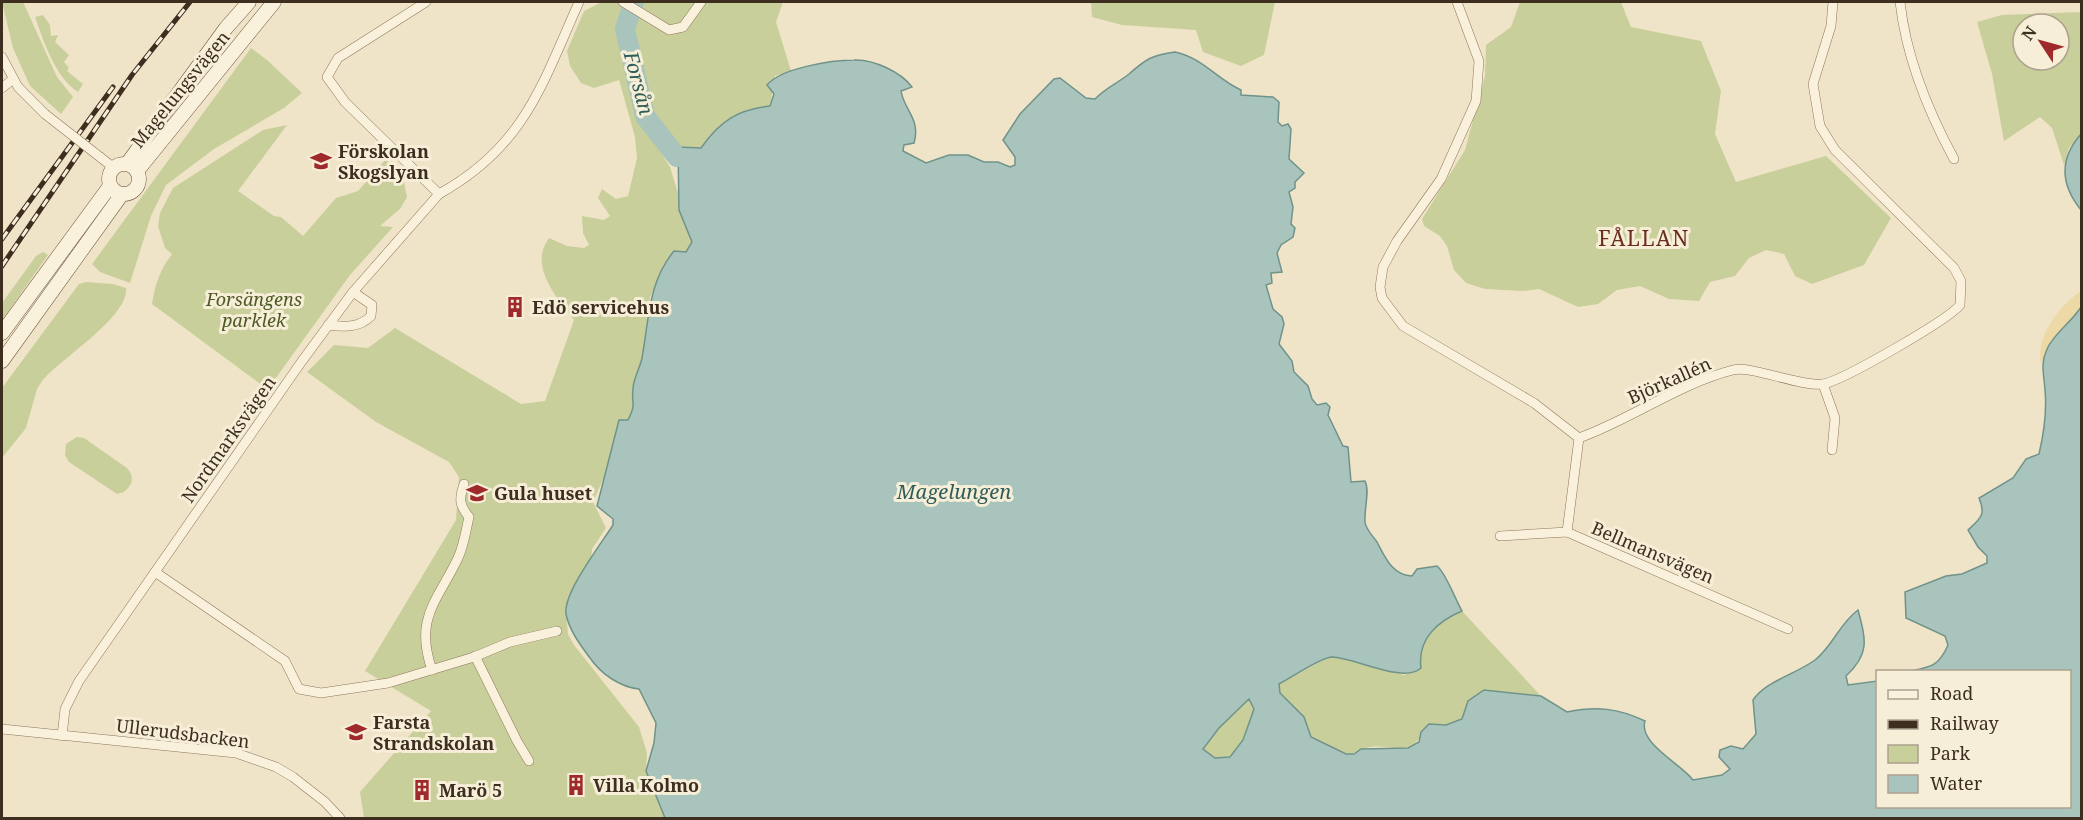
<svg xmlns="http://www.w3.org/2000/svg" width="2083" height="820" viewBox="0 0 2083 820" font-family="'Noto Serif',serif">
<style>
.green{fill:#c9cf9b;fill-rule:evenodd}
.sand{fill:#ecd9a5}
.water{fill:#a9c4bc;stroke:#6f938a;stroke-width:1.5;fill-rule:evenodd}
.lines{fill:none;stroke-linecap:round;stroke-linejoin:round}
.river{stroke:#a9c4bc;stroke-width:20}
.street-casing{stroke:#8d765c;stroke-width:10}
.secondary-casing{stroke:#6f573f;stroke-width:15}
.street{stroke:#faf1dc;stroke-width:9}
.secondary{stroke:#faf1dc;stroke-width:14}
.rail-casing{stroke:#3d2e20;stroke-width:5}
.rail{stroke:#f7eed8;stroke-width:3;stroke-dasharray:9;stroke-linecap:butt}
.street-bridge-casing{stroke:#8d765c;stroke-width:10;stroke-linecap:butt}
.street-bridge{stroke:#faf1dc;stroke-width:9}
.labels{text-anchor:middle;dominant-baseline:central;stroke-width:6;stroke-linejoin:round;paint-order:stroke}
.street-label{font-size:18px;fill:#3d2e20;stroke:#f7eed8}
.poi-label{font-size:18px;font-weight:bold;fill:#3d2e20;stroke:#f7eed8;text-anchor:start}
.park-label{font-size:18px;font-style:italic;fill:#4d5a26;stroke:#f7eed8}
.water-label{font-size:20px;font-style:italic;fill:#2f5d5a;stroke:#f7eed8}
.quarter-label{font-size:21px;letter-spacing:1.5px;fill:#6b2e1e;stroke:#f7eed8}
</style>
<rect width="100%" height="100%" fill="#f0e4c8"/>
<g class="green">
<path d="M2,2H23L57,77L73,97L61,114L30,86L13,48Z"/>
<path d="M602,2H626L620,19L622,36L638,116L670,167L678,193L679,210L692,242L686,252L664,263L650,298L642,360L633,389L636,405L593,502L606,528L592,549L590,570L566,613L568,634L574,645L639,727L647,753L646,771L665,818H364L360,792L431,711L365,671L456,520L459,477L449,462L376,422L307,372L334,345L368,348L395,328L521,404L545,401L574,320C557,298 528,266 549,238L567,246L584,248L589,245L583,233L582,216L604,220L610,216L598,198L602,189L616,199L628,196L637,158L635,137L619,80L594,88L581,83L570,66L567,51L584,11Z"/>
<path d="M640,2H783L776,22L791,71L775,76L770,106C737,110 720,121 701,148L678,147L665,132L653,111L641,76L631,24Z"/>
<path d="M1091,2H1275L1264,55L1241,66L1203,52L1196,30L1122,25L1092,17Z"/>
<path d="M1520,2H1621L1631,27L1701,41L1721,91L1715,134L1736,182L1826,156L1891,218L1864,265L1812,284L1795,276L1784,254L1766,250L1749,258L1735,276L1710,282L1699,301L1669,299L1640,286L1617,290L1598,304L1578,307L1539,289L1523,291L1485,289L1466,283L1454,270L1447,246L1440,236L1424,226L1422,219L1465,150L1485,76L1486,45L1511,27Z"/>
<path d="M2081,12V134L2069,148L2064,165L2052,128L2040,117L2004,141L1992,74L1977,22L2002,15ZM2023,24H2059V60H2023Z"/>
<path d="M43,15L50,25L51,36L58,35L55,42L69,55L64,62L69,68L67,71L83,84L78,92C55,77 44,42 35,17Z"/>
<path d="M251,48L267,60L302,93L284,108L214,149L166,185L151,216L130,283L100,272L92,264Z"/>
<path d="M287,125L238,191L274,216L281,217L303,236L336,198L358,191L386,159L403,177L407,197L400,209L380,226L393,227L350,275L273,382L263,386L152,304C155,285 160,269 172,254L165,248L158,226L160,213L173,188L263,130Z"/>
<path d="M43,252L48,255L2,320V303L36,256Z"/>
<path d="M86,282L113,284L126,288C129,317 60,359 42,381L37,389L26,428L2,458V388L79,284Z"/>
<path d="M77,437L84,438L127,468C135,477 133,484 124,492L117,494L69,462L65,455L66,444Z"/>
<path d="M1462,611L1541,696L1484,690L1468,701L1462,719L1446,725L1429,724C1407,765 1394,739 1362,749C1355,751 1353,756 1345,753C1333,750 1322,743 1311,737L1304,717L1280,693L1279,684L1329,657L1354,660L1404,675L1421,668C1417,639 1438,621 1462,611Z"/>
<path d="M1249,699L1254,709L1243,740L1230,757L1215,758L1203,749L1219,728Z"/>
</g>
<path class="sand" d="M2081,291C2081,316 2073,318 2057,334C2049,342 2045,354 2041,364C2035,337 2059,306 2081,291Z"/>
<g class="water">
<path d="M1175,52C1205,59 1215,78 1241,90V95L1273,97L1279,102L1278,122L1282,126L1288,124L1291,129L1289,159L1304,173L1295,182V188L1289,192L1293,207L1291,224L1295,228L1293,237L1281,245L1277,253L1282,272L1271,273L1272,283L1266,285L1273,309L1282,317L1284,324L1279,344L1292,361L1294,372L1308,386L1312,399L1317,405L1326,403L1330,407L1328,415L1343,446L1348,447L1351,482L1365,481C1370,491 1364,509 1365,522C1366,530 1373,536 1377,542C1385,557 1392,575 1412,576L1417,569L1437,566C1446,573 1455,599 1462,611C1438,621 1417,639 1421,668C1404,684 1356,658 1332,657C1321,657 1291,678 1279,684L1280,693L1304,717L1311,737L1346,754H1354L1361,749L1408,748L1419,742L1421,732L1429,724L1446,725L1462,719L1468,701L1484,690L1541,696L1567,712C1596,706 1618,708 1645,721C1638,743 1681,764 1693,780L1722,775L1730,769L1719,757L1720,750L1731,746L1743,749L1756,734L1753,700C1766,681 1794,675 1815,660C1833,646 1839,624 1858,610C1866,640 1870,654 1846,676L1848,685L1877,681L1878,806H2070V672L1910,671C1931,667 1939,666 1948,645L1945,636L1906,618L1905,592L1946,576L1962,574L1987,563V556L1978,547L1968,530C1981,518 1986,515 1979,498L2013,478L2026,459L2039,454C2044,433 2047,412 2045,390C2044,374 2040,364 2047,349C2054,333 2071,323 2081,307V818H665L646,771L654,743L656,723L639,689C620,687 601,674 590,658C581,646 569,630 566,614C563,593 601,544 613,525V519L597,506L619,420H628C637,402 631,406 633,389C633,379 640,368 642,358C649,320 648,282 674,251L686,252L692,242L679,210L678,147L701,148C720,121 737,110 770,106L774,94L767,85C781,68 832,60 854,60C873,59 901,72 912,87L901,91C904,110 921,119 914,143L904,145L903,151L926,163L949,155H968L984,162H998L1010,167L1015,165V157L1003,140L1020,114L1054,79L1060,78L1086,98L1095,99C1105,88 1118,83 1129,74C1146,59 1152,55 1175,52ZM1249,699L1254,709L1243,740L1230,757L1215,758L1203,749L1219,728Z"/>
<path d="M2081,134V210C2060,184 2059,159 2081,134Z"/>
</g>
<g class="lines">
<path class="river" d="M634,2L625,29L645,116L677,157"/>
<defs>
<g id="street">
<path d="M426,2L338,58L327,77L345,102L439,194C524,147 542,85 579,2"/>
<path d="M623,2L669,30L683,27L701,2"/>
<path d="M1457,2L1479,61L1476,101L1441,179L1397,241L1383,267L1380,287L1382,298L1403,326L1534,403L1579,438C1632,419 1678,384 1733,370C1750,365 1801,387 1823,384C1842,381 1948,320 1960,305L1961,281L1954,268L1835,150L1820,126L1813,84L1831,26L1833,2"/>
<path d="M1900,2C1906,56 1928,111 1954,159"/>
<path d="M2,57L18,87L45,114"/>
<path d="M2,88L13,79"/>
<path d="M100,157L114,168"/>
<path d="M353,292L439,194"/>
<path d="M1823,384L1835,418L1832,450"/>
<path d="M1567,532L1579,438"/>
<path d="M1500,536L1567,532L1788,629"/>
<path d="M155,572L285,661L299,689L321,693L388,683L474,657L510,642L557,631"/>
<path d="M475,656L517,741L529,761"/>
<path d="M432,670C414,618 437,602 458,558C464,545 466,530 469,517C459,505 459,499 464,484"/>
<path d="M2,729L236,753L276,767L293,777L325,802L340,818"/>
<path d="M62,736L65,709L79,681L302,361L353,292L372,305L371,316C359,328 345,327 328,325"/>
</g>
<g id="secondary">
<circle cx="124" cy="179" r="15"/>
<path d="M127,164L226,28L249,2"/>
<path d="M137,171L274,2"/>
<path d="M2,333L110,186"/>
<path d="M2,361L122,194"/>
</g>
</defs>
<use href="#street" class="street-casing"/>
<use href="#secondary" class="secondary-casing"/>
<use href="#street" class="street"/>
<use href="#secondary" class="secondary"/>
<defs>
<g id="rail">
<path d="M2,239L113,87"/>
<path d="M2,266L132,75L190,2"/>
</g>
</defs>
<use href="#rail" class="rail-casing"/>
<use href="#rail" class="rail"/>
<defs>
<path id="street-bridge" d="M45,114L100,157"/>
</defs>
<use href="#street-bridge" class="street-bridge-casing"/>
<use href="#street-bridge" class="street-bridge"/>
</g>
<defs>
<symbol id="school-bare" viewBox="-9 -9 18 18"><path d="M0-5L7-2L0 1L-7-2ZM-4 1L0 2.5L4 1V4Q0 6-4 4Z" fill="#9e2a2b" stroke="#f7eed8" stroke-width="2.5" paint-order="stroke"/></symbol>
<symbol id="building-bare" viewBox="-9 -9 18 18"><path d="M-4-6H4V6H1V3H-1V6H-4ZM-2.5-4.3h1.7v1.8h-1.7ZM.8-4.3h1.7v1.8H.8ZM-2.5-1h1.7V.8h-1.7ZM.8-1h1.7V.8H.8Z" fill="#9e2a2b" stroke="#f7eed8" stroke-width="2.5" paint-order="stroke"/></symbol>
</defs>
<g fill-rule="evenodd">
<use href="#school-bare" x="306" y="146" width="30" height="30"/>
<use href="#building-bare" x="500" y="292" width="30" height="30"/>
<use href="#school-bare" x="462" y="478" width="30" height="30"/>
<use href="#school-bare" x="341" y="717" width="30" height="30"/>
<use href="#building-bare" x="561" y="770" width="30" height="30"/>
<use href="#building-bare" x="407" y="775" width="30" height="30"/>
</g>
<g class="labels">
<g class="street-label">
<text transform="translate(180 89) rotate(-51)">Magelungsvägen</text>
<text transform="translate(1669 380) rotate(-24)">Björkallén</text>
<text transform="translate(228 439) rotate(-55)">Nordmarksvägen</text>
<text transform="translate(1653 552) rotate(23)">Bellmansvägen</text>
<text transform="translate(183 733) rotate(7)">Ullerudsbacken</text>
</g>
<g class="poi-label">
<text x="338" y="151">Förskolan<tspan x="338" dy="21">Skogslyan</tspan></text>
<text x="532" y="307">Edö servicehus</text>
<text x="494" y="493">Gula huset</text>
<text x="373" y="722">Farsta<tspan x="373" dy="21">Strandskolan</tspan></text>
<text x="593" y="785">Villa Kolmo</text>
<text x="439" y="790">Marö 5</text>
</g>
<g class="park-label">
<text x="254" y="299">Forsängens<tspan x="254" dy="21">parklek</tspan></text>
</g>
<g class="water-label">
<text transform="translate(639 83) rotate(75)">Forsån</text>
<text x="954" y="491">Magelungen</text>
</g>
<g class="quarter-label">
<text x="1644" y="238">FÅLLAN</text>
</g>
</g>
<rect width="2083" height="820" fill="none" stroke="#3d2e20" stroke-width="6"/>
<rect x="1876" y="670" width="195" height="138" fill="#f7eed8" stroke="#ada18e" stroke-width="1.5"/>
<rect x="1888" y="690" width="30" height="9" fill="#faf1dc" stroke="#ada18e" stroke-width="1.5"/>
<text x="1930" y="700" font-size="18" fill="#3d2e20">Road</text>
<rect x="1888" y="720" width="30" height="9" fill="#3d2e20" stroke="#ada18e" stroke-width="1.5"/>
<text x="1930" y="730" font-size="18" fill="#3d2e20">Railway</text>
<rect x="1888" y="745" width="30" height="18" fill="#c9cf9b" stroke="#ada18e" stroke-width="1.5"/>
<text x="1930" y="760" font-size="18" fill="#3d2e20">Park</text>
<rect x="1888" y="775" width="30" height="18" fill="#a9c4bc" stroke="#ada18e" stroke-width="1.5"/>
<text x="1930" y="790" font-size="18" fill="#3d2e20">Water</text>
<g transform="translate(2041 42) rotate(306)"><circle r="28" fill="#f7eed8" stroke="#ada18e" stroke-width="1.5"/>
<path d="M0-4.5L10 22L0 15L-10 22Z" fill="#9e2a2b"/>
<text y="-9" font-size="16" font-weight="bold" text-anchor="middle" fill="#3d2e20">N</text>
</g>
</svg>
